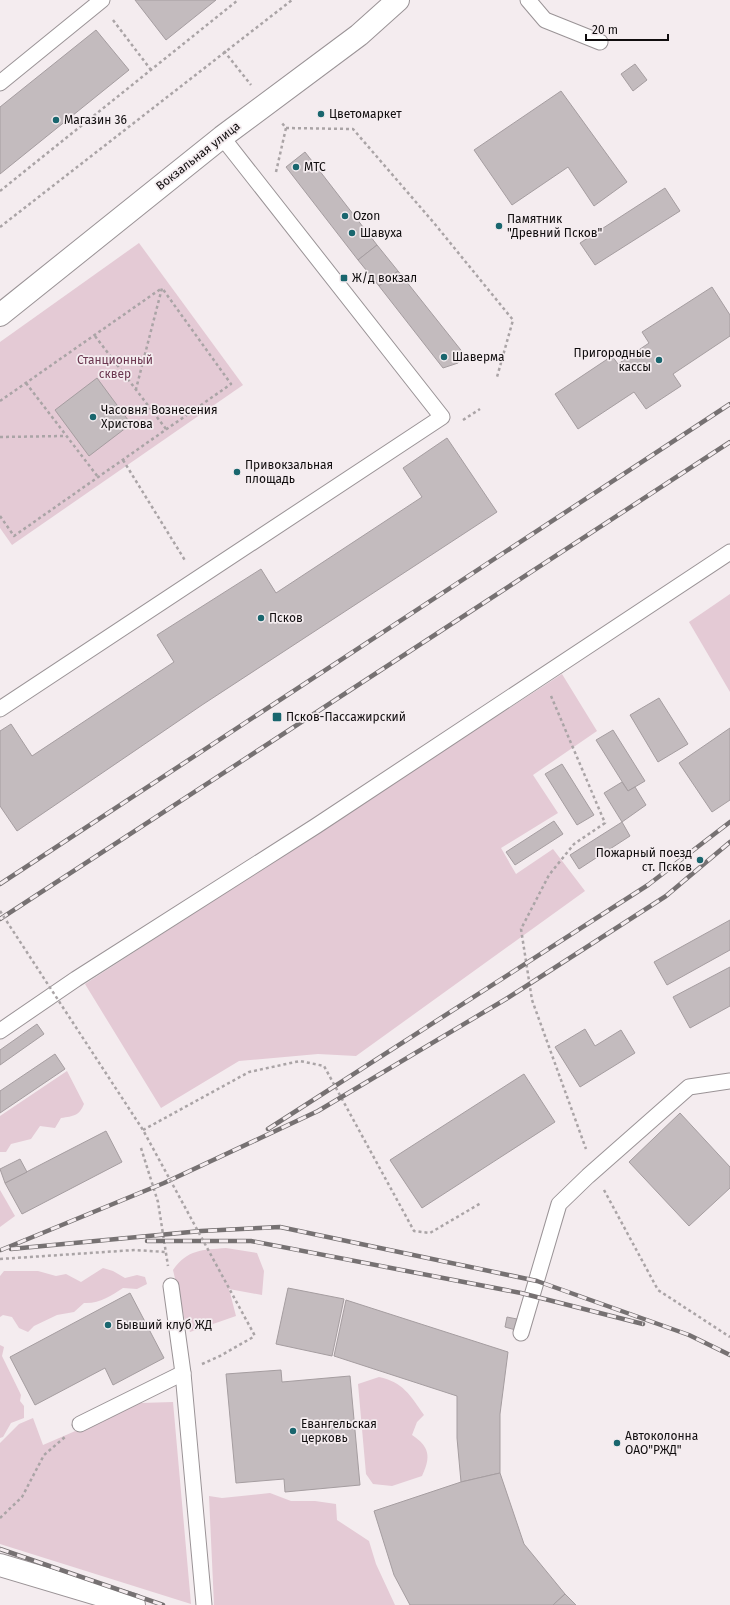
<svg xmlns="http://www.w3.org/2000/svg" width="730" height="1605" viewBox="0 0 730 1605" font-family="'Fira Sans',sans-serif">
<style>
.green{fill:#e4cad5}
.building{fill:#c3bbbe;stroke:#a59da0}
.lines{fill:none;stroke-linecap:round;stroke-linejoin:round}
.lane-casing{stroke:#9a9396;stroke-width:17}
.street-casing{stroke:#9a9396;stroke-width:24}
.primary-casing{stroke:#9a9396;stroke-width:24}
.path{stroke:#aaa4a6;stroke-width:2.5;stroke-dasharray:3 3;stroke-linecap:butt}
.lane{stroke:#fff;stroke-width:15}
.street{stroke:#fff;stroke-width:22}
.primary{stroke:#fff;stroke-width:22}
.rail-casing{stroke:#767172;stroke-width:4.5}
.rail{stroke:#f4ecef;stroke-width:3;stroke-dasharray:9;stroke-linecap:butt}
.path-bridge{stroke:#aaa4a6;stroke-width:2.5;stroke-dasharray:3 3;stroke-linecap:butt}
.poi-dot{fill:#19666e;stroke:#f4ecef;stroke-width:1.5}
.labels{text-anchor:middle;dominant-baseline:central;stroke-width:3.5;stroke-linejoin:round;paint-order:stroke}
.poi-label{font-size:12px;fill:#100d0e;stroke:#f4ecef;text-anchor:start}
.street-label{font-size:12px;fill:#100d0e;stroke:#f4ecef}
.park-label{font-size:12px;fill:#6b3750;stroke:#f4ecef}
</style>
<rect width="100%" height="100%" fill="#f4ecef"/>
<g class="green">
<path d="M139,243L243,385L12,545L0,528V342Z"/>
<path d="M730,594V692L689,622Z"/>
<path d="M562,674L597,731L533,775L558,813L501,848L516,874L553,849L585,891L356,1056L318,1054L239,1061L161,1108L85,984Z"/>
<path d="M67,1071L84,1104C79,1116 74,1116 61,1118L55,1128L40,1126L31,1139L11,1144L6,1152H0V1116Z"/>
<path d="M0,1190L15,1216L0,1227Z"/>
<path d="M226,1248L257,1253L264,1271L262,1295L229,1289L236,1316L190,1332L185,1321L173,1270C188,1249 202,1250 226,1248Z"/>
<path d="M103,1268L113,1271L125,1278L137,1275L145,1277L147,1284L137,1289L123,1288C111,1296 99,1304 84,1303L74,1312L57,1315L34,1326L28,1332L19,1328L12,1317L3,1315L0,1317V1276L4,1271H38L56,1276L66,1274L81,1282Z"/>
<path d="M0,1345L4,1347L2,1356L21,1395L20,1401L24,1406V1418L11,1423L3,1437L0,1438Z"/>
<path d="M379,1377C403,1382 410,1395 424,1415L417,1422L412,1435C430,1447 431,1457 422,1476L392,1486L373,1484L366,1474L358,1384Z"/>
<path d="M173,1402L191,1604L0,1544V1443L19,1424L33,1418L43,1445L140,1403Z"/>
<path d="M270,1493L291,1501H315L336,1504L337,1520L369,1541L376,1564L395,1605H214L209,1496L222,1498Z"/>
</g>
<g class="building">
<path d="M135,0H216L166,40Z"/>
<path d="M96,30L129,70L0,174V107Z"/>
<path d="M635,64L647,80L633,91L621,74Z"/>
<path d="M561,91L627,182L594,206L568,167L512,205L474,150Z"/>
<path d="M305,152L377,245L358,260L286,167Z"/>
<path d="M665,188L680,211L595,265L580,243Z"/>
<path d="M377,245L398,271L379,286L358,260Z"/>
<path d="M398,271L464,354L458,363L443,368L379,286Z"/>
<path d="M712,287L730,315V336L673,374L681,386L646,409L634,392L578,429L555,394L612,356L618,364L649,343L642,332Z"/>
<path d="M97,378L131,424L89,456L55,410Z"/>
<path d="M447,438L497,512L202,705L17,831L0,806V731L11,724L32,756L174,662L157,635L261,569L276,593L422,497L403,468Z"/>
<path d="M659,698L688,744L658,762L630,715Z"/>
<path d="M730,728V800L712,812L679,763Z"/>
<path d="M613,730L645,781L628,791L596,740Z"/>
<path d="M562,764L594,815L577,825L545,774Z"/>
<path d="M622,782L628,791L635,787L646,805L622,822L604,793Z"/>
<path d="M554,821L563,834L515,865L506,852Z"/>
<path d="M622,822L630,836L579,869L570,855Z"/>
<path d="M730,920V950L667,985L654,962Z"/>
<path d="M730,967V1006L690,1028L673,997Z"/>
<path d="M37,1024L44,1034L0,1065V1050Z"/>
<path d="M585,1029L595,1046L621,1030L635,1053L580,1087L555,1047Z"/>
<path d="M55,1054L65,1069L0,1113V1091Z"/>
<path d="M524,1074L555,1122L422,1208L390,1160Z"/>
<path d="M680,1113L730,1167V1188L689,1226L629,1162Z"/>
<path d="M106,1131L122,1162L22,1214L5,1183Z"/>
<path d="M20,1159L27,1172L5,1183L0,1169Z"/>
<path d="M288,1288L344,1299L332,1356L276,1344Z"/>
<path d="M130,1293L164,1358L113,1385L105,1368L35,1405L10,1357Z"/>
<path d="M346,1300L508,1352L500,1414V1473L461,1482L457,1438V1396L334,1356Z"/>
<path d="M507,1317L522,1320L519,1331L505,1327Z"/>
<path d="M281,1370L282,1382L350,1376L360,1485L285,1492L284,1479L236,1483L226,1374Z"/>
<path d="M500,1473L524,1544L565,1594L553,1605H410L394,1575L374,1511L461,1482Z"/>
<path d="M565,1594L576,1605H553Z"/>
</g>
<g class="lines">
<defs>
<g id="lane">
<path d="M528,0L545,20L600,42"/>
<path d="M0,83L102,0"/>
<path d="M0,709L442,417L222,137"/>
<path d="M0,1031L76,979L316,826L730,552"/>
<path d="M171,1286L183,1373L204,1605"/>
<path d="M521,1333L559,1204L588,1176L689,1087L730,1081"/>
<path d="M80,1424L183,1373"/>
</g>
<path id="street" d="M0,1565L134,1605"/>
<path id="primary" d="M0,315L222,137L359,35L398,0"/>
</defs>
<use href="#lane" class="lane-casing"/>
<use href="#street" class="street-casing"/>
<use href="#primary" class="primary-casing"/>
<g class="path">
<path d="M113,20L151,70"/>
<path d="M224,51L251,85"/>
<path d="M286,128L353,129L434,223L513,320L497,377"/>
<path d="M276,172L286,128L282,123"/>
<path d="M0,191L238,0"/>
<path d="M0,227L292,0"/>
<path d="M95,336L166,429"/>
<path d="M26,383L98,477"/>
<path d="M0,401L162,288L136,389"/>
<path d="M463,420L480,409"/>
<path d="M0,437L65,436"/>
<path d="M123,460L186,562"/>
<path d="M0,516L14,536L231,384L162,288"/>
<path d="M551,696L605,823L574,844L549,875L521,929L532,1000L586,1149"/>
<path d="M143,1130L249,1072L300,1061L324,1066L414,1231L430,1233L481,1203"/>
<path d="M141,1148L158,1202L168,1266"/>
<path d="M604,1190L658,1290L730,1337"/>
<path d="M0,1259L135,1250L165,1252"/>
<path d="M202,1364L220,1356L255,1336"/>
<path d="M0,1518L22,1497L44,1455L65,1437"/>
</g>
<use href="#lane" class="lane"/>
<use href="#street" class="street"/>
<use href="#primary" class="primary"/>
<defs>
<g id="rail">
<path d="M0,884L730,404"/>
<path d="M0,919L730,442"/>
<path d="M268,1129L648,885L730,822"/>
<path d="M147,1241H251L521,1293L643,1324"/>
<path d="M11,1249L201,1231L280,1227L537,1281L689,1335L730,1355"/>
<path d="M1,1250L164,1183L318,1111L506,999L666,896L730,842"/>
<path d="M0,1549L163,1605"/>
</g>
</defs>
<use href="#rail" class="rail-casing"/>
<use href="#rail" class="rail"/>
<path class="path-bridge" d="M0,911L143,1130L255,1336"/>
</g>
<g class="poi-dot">
<circle cx="321" cy="114" r="4"/>
<circle cx="56" cy="120" r="4"/>
<circle cx="296" cy="167" r="4"/>
<circle cx="345" cy="216" r="4"/>
<circle cx="499" cy="226" r="4"/>
<circle cx="352" cy="233" r="4"/>
<rect x="340" y="274" width="8" height="8" rx="2"/>
<circle cx="444" cy="357" r="4"/>
<circle cx="659" cy="360" r="4"/>
<circle cx="93" cy="417" r="4"/>
<circle cx="237" cy="472" r="4"/>
<circle cx="261" cy="618" r="4"/>
<rect x="272" y="712" width="10" height="10" rx="2"/>
<circle cx="700" cy="860" r="4"/>
<circle cx="108" cy="1325" r="4"/>
<circle cx="293" cy="1431" r="4"/>
<circle cx="617" cy="1443" r="4"/>
</g>
<g class="labels">
<g class="poi-label">
<text x="329" y="114">Цветомаркет</text>
<text x="64" y="120">Магазин 36</text>
<text x="304" y="167">МТС</text>
<text x="353" y="216">Ozon</text>
<text x="507" y="219">Памятник<tspan x="507" dy="14">"Древний Псков"</tspan></text>
<text x="360" y="233">Шавуха</text>
<text x="352" y="278">Ж/д вокзал</text>
<text x="651" y="353" text-anchor="end">Пригородные<tspan x="651" dy="14">кассы</tspan></text>
<text x="452" y="357">Шаверма</text>
<text x="101" y="410">Часовня Вознесения<tspan x="101" dy="14">Христова</tspan></text>
<text x="245" y="465">Привокзальная<tspan x="245" dy="14">площадь</tspan></text>
<text x="269" y="618">Псков</text>
<text x="286" y="717">Псков-Пассажирский</text>
<text x="692" y="853" text-anchor="end">Пожарный поезд<tspan x="692" dy="14">ст. Псков</tspan></text>
<text x="116" y="1325">Бывший клуб ЖД</text>
<text x="301" y="1424">Евангельская<tspan x="301" dy="14">церковь</tspan></text>
<text x="625" y="1436">Автоколонна<tspan x="625" dy="14">ОАО"РЖД"</tspan></text>
</g>
<g class="street-label">
<text transform="translate(198 156) rotate(-38)">Вокзальная улица</text>
</g>
<g class="park-label">
<text x="115" y="360">Станционный<tspan x="115" dy="14">сквер</tspan></text>
</g>
</g>
<path d="M586 34v6h82v-6" fill="none" stroke="#100d0e" stroke-width="2"/>
<text x="592" y="34" font-size="12" fill="#100d0e" stroke="#f4ecef" stroke-width="3" paint-order="stroke">20 m</text>
</svg>
